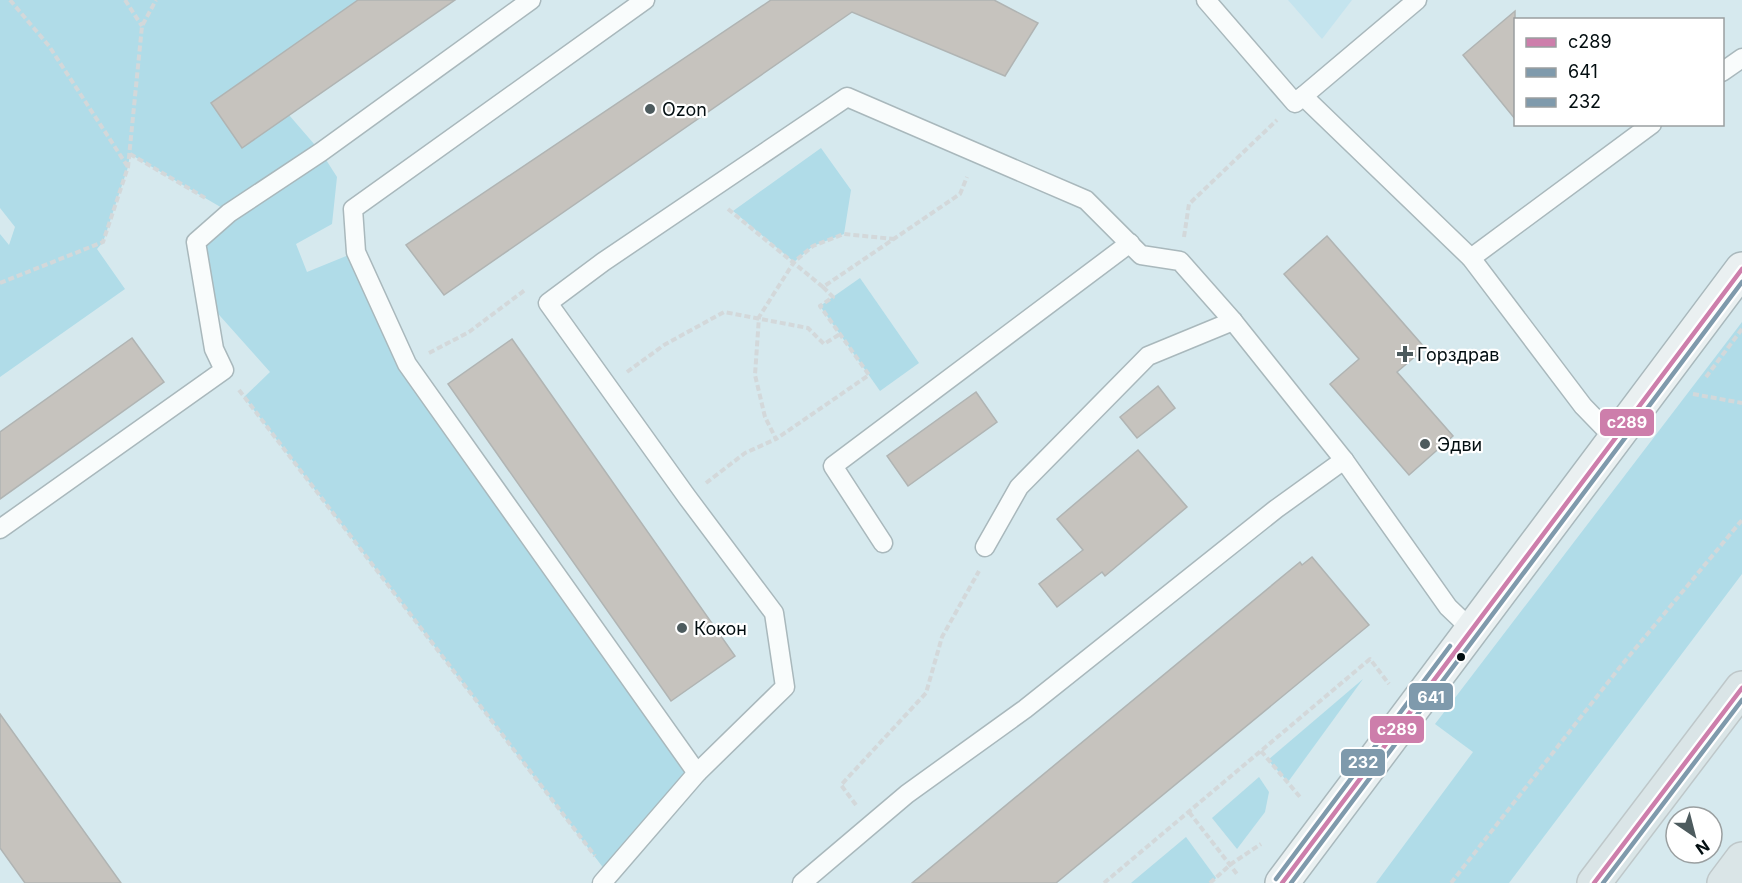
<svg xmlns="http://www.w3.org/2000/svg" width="1742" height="883" viewBox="0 0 1742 883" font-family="Inter,sans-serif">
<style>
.built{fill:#c4e4ee}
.green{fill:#b0dce8}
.building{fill:#c6c3be;stroke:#b0b4b3;stroke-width:1.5}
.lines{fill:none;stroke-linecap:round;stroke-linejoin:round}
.lane-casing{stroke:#a9b8bc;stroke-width:21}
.secondary-casing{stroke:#a9b8bc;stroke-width:36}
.primary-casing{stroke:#bec7c9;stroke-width:36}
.path{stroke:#d3d8da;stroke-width:4;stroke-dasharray:6 3;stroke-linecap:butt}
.lane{stroke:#f9fcfc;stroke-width:18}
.secondary{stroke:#eaf0f1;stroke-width:33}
.primary{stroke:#dae5e7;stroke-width:33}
.bus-1-casing{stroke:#fff;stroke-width:9}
.bus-2-casing{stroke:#fff;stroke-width:9}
.bus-3-casing{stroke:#fff;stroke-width:9}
.bus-1{stroke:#cd7eab;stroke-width:4.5}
.bus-2{stroke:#7f9aac;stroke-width:4.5}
.bus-3{stroke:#7f9aac;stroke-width:4.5}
.poi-dot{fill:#4d5b5e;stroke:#fff;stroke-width:2}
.bus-dot{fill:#030e11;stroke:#fff;stroke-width:2}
.labels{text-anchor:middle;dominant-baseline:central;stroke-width:4.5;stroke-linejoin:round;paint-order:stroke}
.poi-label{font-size:18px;fill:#030e11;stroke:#fff;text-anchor:start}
.line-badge{stroke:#fff;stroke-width:2}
.badge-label{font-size:16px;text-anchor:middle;font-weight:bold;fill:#fff}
</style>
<rect width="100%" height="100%" fill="#d6e9ee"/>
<path class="built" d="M1288,0H1352L1322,39Z"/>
<g class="green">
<path d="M0,0H359L211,103L242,148L289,115L321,152L337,177L332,224L296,244L307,272L356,252L407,364L697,773L608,874L244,397L270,372L204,298L196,242L229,212L130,154L128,167L103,242L97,249L125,289L0,377V234L9,245L15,227L0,208Z"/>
<path d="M821,148L851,190L844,234L813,246L794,262L733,211Z"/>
<path d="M860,278L919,363L880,391L820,306Z"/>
<path d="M1742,322V574L1509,883H1376L1473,752L1435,724Z"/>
<path d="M1363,679L1288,782L1268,760Z"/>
<path d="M1259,777L1269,792L1265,812L1237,849L1212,818Z"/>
<path d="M1186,837L1216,878L1212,883H1131Z"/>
</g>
<g class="building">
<path d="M358,0H455L242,148L211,103Z"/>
<path d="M771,0H994L1038,23L1005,76L852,12L444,295L406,245Z"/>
<path d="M1515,11V119L1463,55Z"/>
<path d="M1327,236L1425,348L1397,372L1453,436L1409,475L1330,384L1359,359L1284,274Z"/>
<path d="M132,338L164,382L0,499V432Z"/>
<path d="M512,339L735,656L671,701L448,384Z"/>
<path d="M1158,386L1175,408L1137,438L1120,417Z"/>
<path d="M976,392L997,422L908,486L887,456Z"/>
<path d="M1138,450L1187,507L1105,576L1102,572L1057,607L1039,584L1083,550L1057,519Z"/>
<path d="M1312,557L1369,625L1056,883H912L1300,562L1302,565Z"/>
<path d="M0,714L121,883H25L0,848Z"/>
</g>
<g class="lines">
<defs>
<g id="lane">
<path d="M645,0L353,209L356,252L407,364L697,773"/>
<path d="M1206,0L1295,103L1417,0"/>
<path d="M1722,72L1742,58"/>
<path d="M1303,96L1471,258L1583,406L1615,439"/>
<path d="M1471,258L1652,124"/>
<path d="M0,529L224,370L214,349L196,242L229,213L321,152L531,0"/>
<path d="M883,543L833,466L1130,243"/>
<path d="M985,547L1019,487L1148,356L1233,321"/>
<path d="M602,883L697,773L785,687L774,613L687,497L548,303L603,262L847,97L1086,200L1141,255L1180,261L1233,321L1344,460L1448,607L1471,629"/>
<path d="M802,883L907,794L1025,709L1276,509L1344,460"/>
</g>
<path id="secondary" d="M1282,883L1742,269"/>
<g id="primary">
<path d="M1594,883L1742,688"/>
<path d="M1724,883L1742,859"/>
</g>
</defs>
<use href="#lane" class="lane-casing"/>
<use href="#secondary" class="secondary-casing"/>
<use href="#primary" class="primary-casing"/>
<g class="path">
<path d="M10,0L49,46L128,167"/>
<path d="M125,0L142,26"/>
<path d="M130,154L207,199"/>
<path d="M728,209L823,287L960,194L967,177"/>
<path d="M1184,237L1189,204L1277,120"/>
<path d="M0,283L103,242L128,167L142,26L156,0"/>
<path d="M823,287L833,297L820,306L869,375L776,439L765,417L755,375L759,317L794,262L813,246L844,234L894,239"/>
<path d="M429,353L469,332L525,290"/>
<path d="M627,372L664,345L724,312L808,328L824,344L840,334"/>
<path d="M1706,377L1742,329"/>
<path d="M239,390L595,856"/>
<path d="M1693,394L1742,403"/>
<path d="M706,483L745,453L776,439"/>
<path d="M1261,751L1300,797"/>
<path d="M856,805L841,785L926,693L942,637L979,571"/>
<path d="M1189,812L1237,874"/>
<path d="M1104,883L1370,659L1389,684"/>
<path d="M1210,883L1231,864L1261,844"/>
<path d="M1451,883L1620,667L1742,520"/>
</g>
<use href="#lane" class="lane"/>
<use href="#secondary" class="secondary"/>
<use href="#primary" class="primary"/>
<defs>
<g id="bus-1">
<path d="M1282,883L1742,269"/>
<path d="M1594,883L1742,688"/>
</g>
<g id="bus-2">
<path d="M1291,883L1742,282"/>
<path d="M1603,883L1742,700"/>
</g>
<path id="bus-3" d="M1276,879L1450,646"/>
</defs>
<use href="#bus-1" class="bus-1-casing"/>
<use href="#bus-2" class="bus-2-casing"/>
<use href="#bus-3" class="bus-3-casing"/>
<use href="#bus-1" class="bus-1"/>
<use href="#bus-2" class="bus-2"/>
<use href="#bus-3" class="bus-3"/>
</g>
<g class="poi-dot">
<circle cx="650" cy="109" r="6"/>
<path d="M1402 345h6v6h6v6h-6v6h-6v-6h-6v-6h6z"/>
<circle cx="1425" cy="444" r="6"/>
<circle cx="682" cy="628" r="6"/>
</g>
<circle class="bus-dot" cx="1461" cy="657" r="5"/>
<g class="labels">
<g class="poi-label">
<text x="662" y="109">Ozon</text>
<text x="1417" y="354">Горздрав</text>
<text x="1437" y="444">Эдви</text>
<text x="694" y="628">Кокон</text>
</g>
</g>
<g class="line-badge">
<rect x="1599" y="408" width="56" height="29" rx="6" fill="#cd7eab"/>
<rect x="1408" y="682" width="46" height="29" rx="6" fill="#7f9aac"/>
<rect x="1369" y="715" width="56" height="29" rx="6" fill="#cd7eab"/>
<rect x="1340" y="748" width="46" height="29" rx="6" fill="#7f9aac"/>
</g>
<g class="badge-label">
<text x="1627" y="428">с289</text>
<text x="1431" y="703">641</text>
<text x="1397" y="735">с289</text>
<text x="1363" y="768">232</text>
</g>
<rect x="1514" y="18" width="210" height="108" fill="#ffffff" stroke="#9a9fa0" stroke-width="1.5"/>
<rect x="1526" y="38" width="30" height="9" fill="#cd7eab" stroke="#9a9fa0" stroke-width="1.5"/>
<text x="1568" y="48" font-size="18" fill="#030e11">с289</text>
<rect x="1526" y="68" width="30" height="9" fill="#7f9aac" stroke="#9a9fa0" stroke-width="1.5"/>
<text x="1568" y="78" font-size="18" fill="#030e11">641</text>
<rect x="1526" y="98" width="30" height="9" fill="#7f9aac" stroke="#9a9fa0" stroke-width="1.5"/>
<text x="1568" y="108" font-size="18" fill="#030e11">232</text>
<g transform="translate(1694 835) rotate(145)"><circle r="28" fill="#ffffff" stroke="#9a9fa0" stroke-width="1.5"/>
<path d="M0-4.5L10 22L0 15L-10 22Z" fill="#4d5b5e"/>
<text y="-9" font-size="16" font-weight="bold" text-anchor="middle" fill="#030e11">N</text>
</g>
</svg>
